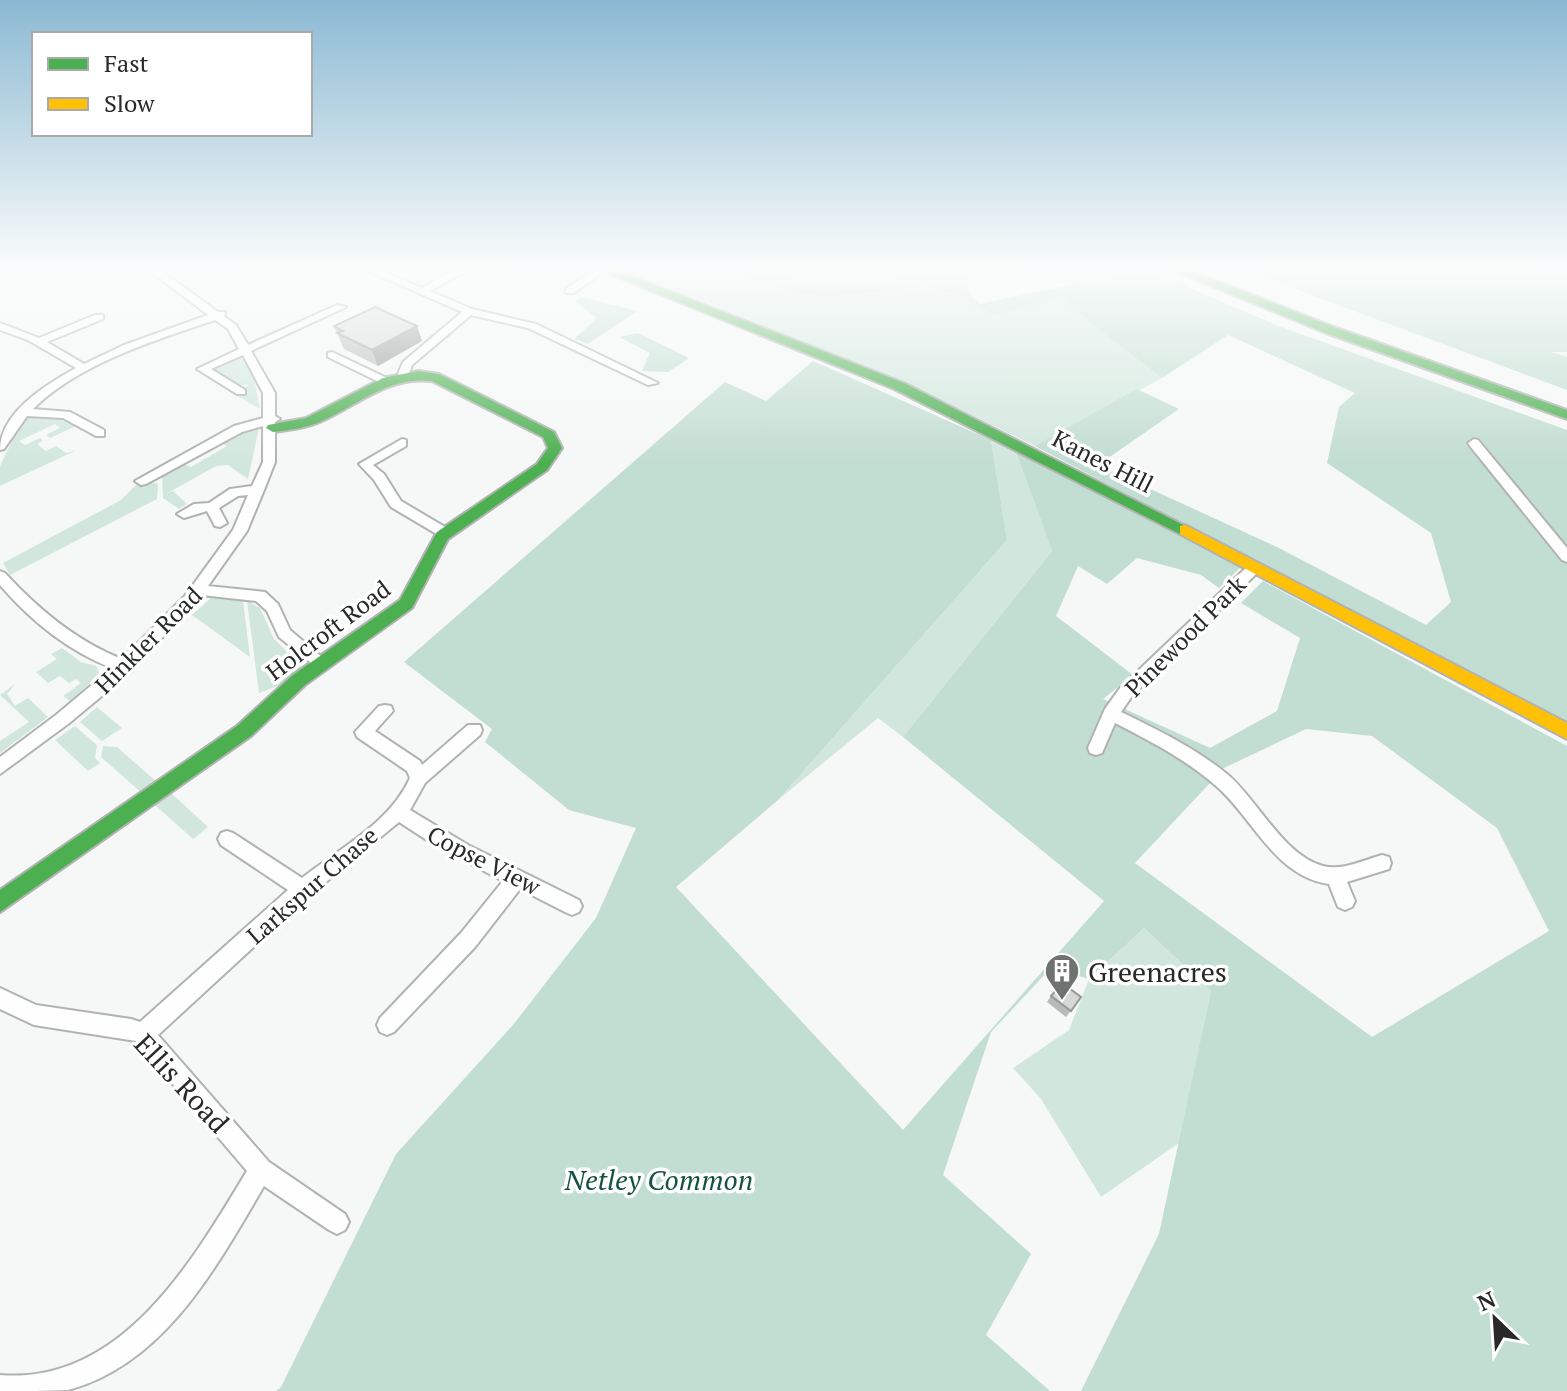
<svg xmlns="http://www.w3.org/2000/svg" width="1567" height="1391" viewBox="0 0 1567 1391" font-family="'PT Serif',serif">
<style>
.green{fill:#d1e7de}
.forest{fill:#c2ddd2;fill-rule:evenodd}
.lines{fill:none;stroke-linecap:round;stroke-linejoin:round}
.street-casing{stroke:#b0b3b2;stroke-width:4}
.fast-casing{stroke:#b0b3b2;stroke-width:4}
.slow-casing{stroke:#b0b3b2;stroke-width:4}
.street{fill:#fefefe;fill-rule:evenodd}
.fast{fill:#4caf50;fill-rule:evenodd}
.slow{fill:#ffc107;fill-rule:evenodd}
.wall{fill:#b8bab9}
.shaded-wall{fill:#969796}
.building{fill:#d6d8d7;stroke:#969796;stroke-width:2}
.labels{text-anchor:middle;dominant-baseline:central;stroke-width:7;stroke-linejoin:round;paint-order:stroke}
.street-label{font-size:24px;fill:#282929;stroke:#fff}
.near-poi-label{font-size:28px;fill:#282929;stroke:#fff;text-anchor:start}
.near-street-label{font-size:28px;fill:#282929;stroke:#fff}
.near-park-label{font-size:28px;font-style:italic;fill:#16523f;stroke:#fff}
</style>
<rect width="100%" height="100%" fill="#f5f8f7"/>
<g class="green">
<path d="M619,268H718L837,296L925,287L955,294L994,315L1064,297L1094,326L1162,378L1035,446L894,377Z"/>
<path d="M754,268H928L929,271L903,270L899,283L795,279Z"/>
<path d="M241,352L255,383L260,409L236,395L249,384L236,386L210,371Z"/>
<path d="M24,417H53L76,426L50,438L46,435L60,428L55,424L19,441L25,445L40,438L43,441L37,444L46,451L56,446L66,453L77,450L0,486V466Z"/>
<path d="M260,424L248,479L228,465L216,466L166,494L173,491L187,504L179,509L163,498L162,475L183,464L191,467L227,446L220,442Z"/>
<path d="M991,440L1016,452L1052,551L903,737L878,718L778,800L1007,540Z"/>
<path d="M151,482L158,484L157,499L10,575L3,563L121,500L136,485Z"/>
<path d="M211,598L243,601L250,657L192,615Z"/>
<path d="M247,601L260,608L274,639L301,665L300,670L278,686L259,693Z"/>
<path d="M62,648L81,662L96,666L100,674L70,701L63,696L81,683L76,679L69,683L60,676L48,683L36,672L57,659L51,654Z"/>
<path d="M15,684L7,694L15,706L28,698L48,717L0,753V741L29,722L0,695Z"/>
<path d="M97,707L122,728L102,741L80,722Z"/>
<path d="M75,726L97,745L95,758L100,763L88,771L55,740Z"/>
<path d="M103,746L117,747L158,783L143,794L101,757Z"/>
<path d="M171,793L208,827L193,839L155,805Z"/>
<path d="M1144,928L1211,991L1179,1143L1101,1197L1041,1099L1013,1068L1069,1030L1089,979Z"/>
</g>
<g class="forest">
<path d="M718,268H754L795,279L899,282L903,270L965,268L969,293L980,304L1129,272L1123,268H1144L1276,325L1567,430V725L1035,446L1137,389L1179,409L1098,465L1277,547L1426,625L1451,602L1431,533L1327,463L1339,407L1355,393L1228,335L1162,378L1094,326L1063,297L994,315L955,294L925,287L837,296L799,294Z"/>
<path d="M1238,268H1567V352H1551L1567,357V390Z"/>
<path d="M582,297L637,311L588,344L574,339L597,318L575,301Z"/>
<path d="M638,333L687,357L688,359L668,372L642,371L650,353L619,337Z"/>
<path d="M813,361L991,440L1007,540L778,800L676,887L903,1130L1104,901L903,737L1052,551L1016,452L1241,567L1219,588L1201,575L1137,558L1107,584L1078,566L1056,616L1133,675L1103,699L1210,748L1277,711L1300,638L1241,603L1263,581L1567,746V1391H1081L1159,1234L1211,991L1144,928L1089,979L1051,968L991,1032L943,1175L1031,1254L986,1335L1050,1391H276L281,1387L396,1154L513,1025L596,918L636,828L569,810L485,742L492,729L404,662L725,382L766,401ZM1306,729L1372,736L1497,828L1549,931L1372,1037L1135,863L1224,768Z"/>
</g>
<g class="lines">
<defs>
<g id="street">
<path d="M146,268H158L218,312H225L224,316L236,325L248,345L337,305L346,307L251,351L275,393V416L280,419L275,422V462L264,490L247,531L208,586L265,592L278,604L290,630L330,664L327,668H317L279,637L267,611L256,601L201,595L132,671L68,724L0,774V757L56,715L112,668C68,651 30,620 0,585V571L5,573C38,609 76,641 122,659L185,596L233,530L248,495L238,496L219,508L227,523L220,527L215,526L207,511L184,518L177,514L194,504L209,503L230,489L252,486L263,462V426L242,432L146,484L141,485L135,481L234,426L263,418V393L243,355L211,369L245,390V394H237L197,369L239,349L228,329L215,320C155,340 78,364 33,409L70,412L104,430V436H96L63,418L27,416L4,449L0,450C0,413 45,385 76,368L28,340L0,330V323L39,338L95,315H103V319L47,342L84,364L124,345L208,315Z"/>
<path d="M361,268H375L422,288L458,268H471L430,291L472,309L536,324L658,383L648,385L528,328L471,315L412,365L408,376H400L398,374L403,362L462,312Z"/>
<path d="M596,268L607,269L574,293H566V289Z"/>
<path d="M332,352L389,379L391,381L381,383L328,357V353Z"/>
<path d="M402,439L406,440V446L373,465L384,474L401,501L450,530V536H440L391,507L374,480L359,464Z"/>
<path d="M1474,439L1478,440L1567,548V562L1562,560L1470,446L1468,443Z"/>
<path d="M1254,563L1259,565L1261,568L1259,571L1132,696L1121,712C1158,730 1195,748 1227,774C1257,799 1283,855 1323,866C1342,871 1364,860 1382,855L1389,857L1391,863L1389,869L1347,882L1355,901L1352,907L1345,910L1338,907L1329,884C1274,876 1253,817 1215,785C1185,759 1150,741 1115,723L1102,753L1096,755L1090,753L1088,748L1105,709L1120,688L1249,565Z"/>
<path d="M385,705L391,706L393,711L375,731L420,761L422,765L468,725H480L482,730L480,735L425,783L410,810L468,845L579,900L582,906L579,912L572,915L565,912L520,889L475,947L394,1032L387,1035L380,1032L377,1025L380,1018L461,933L503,881L433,844L399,822L309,896L158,1035L269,1162L345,1214L349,1222L345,1230L337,1234L329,1230L264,1186C217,1266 165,1364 68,1390C48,1391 21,1391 0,1391V1375C122,1385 193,1260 247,1171L136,1041L34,1025L0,1009V988L36,1005L131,1019L140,1022L288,890L221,845L218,839L221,833L227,831L233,833L302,878C340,848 390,823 410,778L407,771L357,737L355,732L379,706Z"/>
</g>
<g id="fast">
<path d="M595,268H611L904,383L1193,530L1190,534H1180L894,389Z"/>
<path d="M1168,268H1184L1334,327L1567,410V419L1326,333Z"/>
<path d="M418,371L439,374L554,432L562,448L547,470L448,539L412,608L305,685L251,736L0,912V890L237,726L293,675L400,600L437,532L537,464L548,448L543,437L432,381C388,376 360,404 322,421C307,428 290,430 273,432L266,428L268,425L306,418L383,378Z"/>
</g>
<path id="slow" d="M1185,525L1567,723V739L1180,534V526Z"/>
</defs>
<use href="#street" class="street-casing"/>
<use href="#fast" class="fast-casing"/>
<use href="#slow" class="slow-casing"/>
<use href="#street" class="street"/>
<use href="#fast" class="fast"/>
<use href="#slow" class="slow"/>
</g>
<g class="wall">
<path d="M334,326H417L422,341L378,366L344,349Z"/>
<path d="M1051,996L1081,997L1066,1017L1047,1002Z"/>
</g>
<path class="shaded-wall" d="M417,326L422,341L378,366L372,350Z"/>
<g class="building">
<path d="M375,307L417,326L372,350L337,333L343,331L334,326Z"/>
<path d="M1062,983L1081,997L1071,1011L1051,996Z"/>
</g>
<linearGradient id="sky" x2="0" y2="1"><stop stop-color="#8bb9d3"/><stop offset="0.58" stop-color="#fafcfb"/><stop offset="1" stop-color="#fafcfb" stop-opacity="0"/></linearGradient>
<rect width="1567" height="463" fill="url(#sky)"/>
<defs>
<symbol id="building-pin" viewBox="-11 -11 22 30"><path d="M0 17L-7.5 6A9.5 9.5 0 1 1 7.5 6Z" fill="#707171" stroke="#fff"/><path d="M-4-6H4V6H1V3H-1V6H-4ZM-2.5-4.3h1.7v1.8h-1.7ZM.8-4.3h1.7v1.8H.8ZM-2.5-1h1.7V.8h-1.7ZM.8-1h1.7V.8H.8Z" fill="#fff"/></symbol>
</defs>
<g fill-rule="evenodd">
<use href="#building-pin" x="1042" y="951" width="40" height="54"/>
</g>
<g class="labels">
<g class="street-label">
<text transform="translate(1103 461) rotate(27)">Kanes Hill</text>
<text transform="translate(328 630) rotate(-37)">Holcroft Road</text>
<text transform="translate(1185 636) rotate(-45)">Pinewood Park</text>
<text transform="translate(148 640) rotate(-45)">Hinkler Road</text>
<text transform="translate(484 860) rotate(27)">Copse View</text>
<text transform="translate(312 885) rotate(-41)">Larkspur Chase</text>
</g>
<g class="near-poi-label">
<text x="1088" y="971">Greenacres</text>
</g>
<g class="near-street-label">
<text transform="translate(182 1083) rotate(47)">Ellis Road</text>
</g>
<g class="near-park-label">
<text x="659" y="1179">Netley Common</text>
</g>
</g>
<rect x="32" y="32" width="280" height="104" fill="#ffffff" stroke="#a9a9a9" stroke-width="2"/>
<rect x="48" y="58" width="40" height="12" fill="#4caf50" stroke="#a9a9a9" stroke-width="2"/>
<text x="104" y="72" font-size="24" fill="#282929">Fast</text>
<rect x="48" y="98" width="40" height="12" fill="#ffc107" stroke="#a9a9a9" stroke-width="2"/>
<text x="104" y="112" font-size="24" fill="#282929">Slow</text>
<g transform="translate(1495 1319) rotate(335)" stroke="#ffffff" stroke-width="6" paint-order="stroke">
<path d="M0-6L14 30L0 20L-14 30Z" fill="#282929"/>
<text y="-12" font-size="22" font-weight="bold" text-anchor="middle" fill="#282929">N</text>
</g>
</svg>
